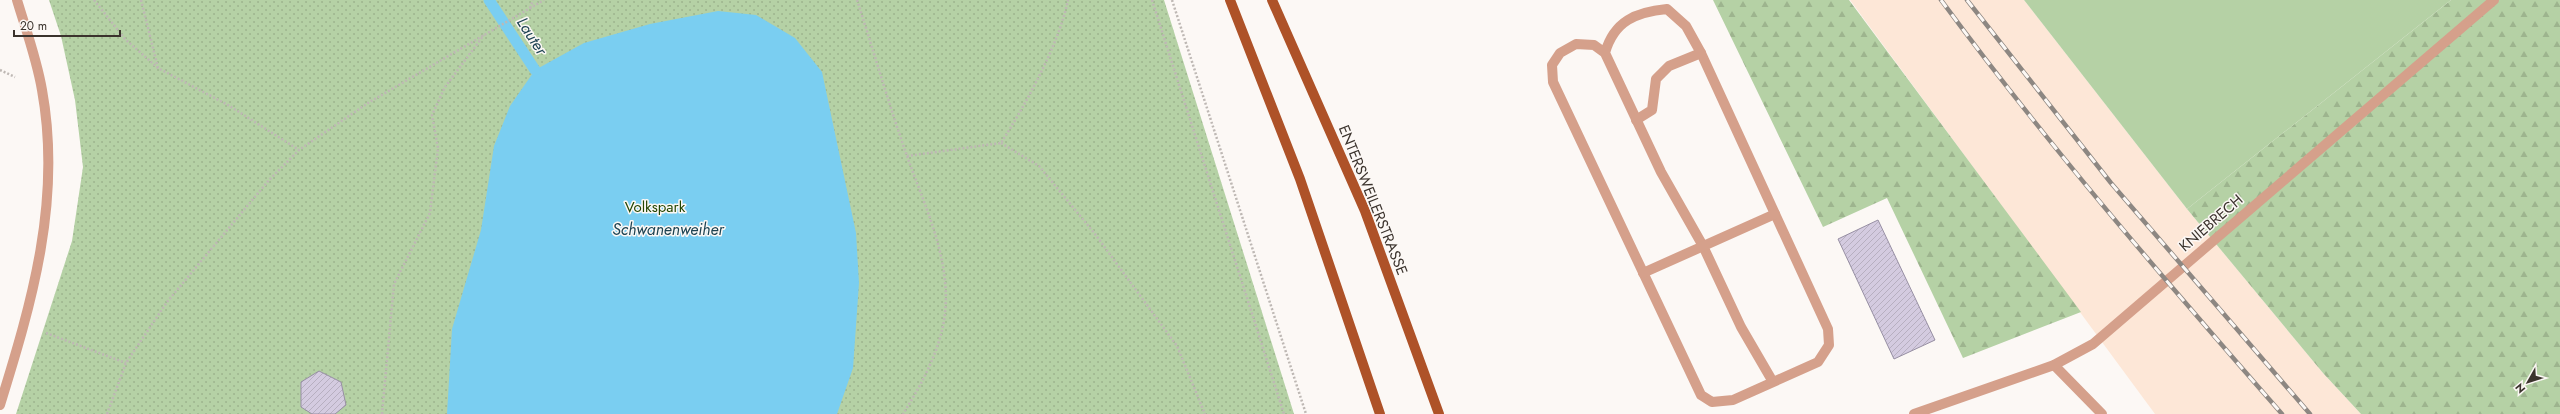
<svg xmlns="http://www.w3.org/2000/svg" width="2560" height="414" viewBox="0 0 2560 414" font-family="Jost,sans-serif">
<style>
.built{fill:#fde7d7}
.grass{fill:url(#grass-dots)}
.forest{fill:url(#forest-firs)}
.pitch{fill:#b5d1a5}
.water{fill:#7acef1}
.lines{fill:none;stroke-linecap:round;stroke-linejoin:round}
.stream{stroke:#7acef1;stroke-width:11}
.building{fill:url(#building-hatch);stroke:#978fa3}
.path{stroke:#beb8b4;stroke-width:2.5;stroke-dasharray:2 2;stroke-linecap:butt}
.minor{stroke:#d5a08b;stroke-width:10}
.major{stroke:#ae5228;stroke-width:10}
.rail-casing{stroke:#8d8782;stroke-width:4.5}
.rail{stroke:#fcf8f5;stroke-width:3;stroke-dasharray:9;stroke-linecap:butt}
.labels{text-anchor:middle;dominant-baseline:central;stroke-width:3;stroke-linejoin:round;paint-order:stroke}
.street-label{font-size:15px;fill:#3b332d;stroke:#fcf8f5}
.park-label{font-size:15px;fill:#234602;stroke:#fcf8f5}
.water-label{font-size:16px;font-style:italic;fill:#1d4352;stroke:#fcf8f5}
</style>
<defs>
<pattern id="grass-dots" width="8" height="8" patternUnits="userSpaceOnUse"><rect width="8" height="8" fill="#b5d1a5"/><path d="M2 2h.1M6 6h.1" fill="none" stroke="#9db48e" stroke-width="1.8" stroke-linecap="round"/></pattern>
<pattern id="forest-firs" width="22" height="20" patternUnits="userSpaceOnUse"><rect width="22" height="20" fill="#b5d1a5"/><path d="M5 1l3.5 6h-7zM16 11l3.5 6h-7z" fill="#9db48e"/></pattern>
<pattern id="building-hatch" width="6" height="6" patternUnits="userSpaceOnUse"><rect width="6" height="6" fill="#d4cbe0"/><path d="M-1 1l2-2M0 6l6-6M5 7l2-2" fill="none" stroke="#b7afc0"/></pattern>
</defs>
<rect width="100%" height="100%" fill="#fcf8f5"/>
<path class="built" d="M1850,0H2024L2187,209L2323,373L2361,414H2155Z"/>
<path class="grass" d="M49,0H1164L1294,414H16L72,241L83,167L75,100L61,36Z"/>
<g class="forest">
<path d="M1713,0H1849L2081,312L1963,358L1887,198L1823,227Z"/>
<path d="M2451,0H2560V414H2361L2323,373L2187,209Z"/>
</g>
<path class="pitch" d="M2024,0H2451L2187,209Z"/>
<path class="water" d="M718,11L756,15L795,38L822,72L856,233L859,283L853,368L837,414H447L452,329L481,230L494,146L510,106L535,70L584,43L650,24Z"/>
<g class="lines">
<path class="stream" d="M489,0L535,70"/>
</g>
<g class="building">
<path d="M1878,220L1935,340L1894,359L1838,239Z"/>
<path d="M319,371L341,382L346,405L335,414H312L301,407V382Z"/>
</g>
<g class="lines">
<g class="path">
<path d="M94,0L125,39L158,68L228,105L299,150"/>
<path d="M141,0L158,68"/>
<path d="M857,0C874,52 889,105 907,156C926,210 955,267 943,326C936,358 920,387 903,414"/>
<path d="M1152,0L1284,414"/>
<path d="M1172,0L1306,414"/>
<path d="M530,8L533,0"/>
<path d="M0,70L15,77"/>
<path d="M1001,143L1039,166L1095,234L1177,346L1205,414"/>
<path d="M907,156L1001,143C1026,104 1059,44 1068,0"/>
<path d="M46,333L126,363"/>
<path d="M107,414L126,363L167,302L269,180L299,150L368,103L544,0"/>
<path d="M382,414L394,284L430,213L438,148L432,115L445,87L484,35"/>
</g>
<g class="minor">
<path d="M1605,53C1614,21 1636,12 1667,9L1686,26L1701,53L1828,329L1829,345L1818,362L1733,400L1712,402L1701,395L1553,82L1552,65L1560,53L1576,44L1594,45L1605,53L1661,172L1703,246L1741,327L1773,382"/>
<path d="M1636,120L1652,110L1656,79L1669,66L1701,53"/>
<path d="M1643,273L1775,214"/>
<path d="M2054,365L2102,414"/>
<path d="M0,405C32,302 62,200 42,90C37,60 26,30 17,0"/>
<path d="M1914,414L2054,365L2093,344L2494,0"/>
</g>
<g class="major">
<path d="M1230,0L1300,179L1380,414"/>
<path d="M1272,0L1365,211L1439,414"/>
</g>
<defs>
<g id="rail">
<path d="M1941,0C2047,144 2164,279 2282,414"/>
<path d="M1967,0L2111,183L2310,414"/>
</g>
</defs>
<use href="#rail" class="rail-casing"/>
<use href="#rail" class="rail"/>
</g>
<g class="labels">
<g class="street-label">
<text transform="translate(1373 200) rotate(68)">ENTERSWEILERSTRASSE</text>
<text transform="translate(2211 223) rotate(-41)">KNIEBRECH</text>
</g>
<g class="park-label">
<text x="655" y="207">Volkspark</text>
</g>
<g class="water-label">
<text transform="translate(532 36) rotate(57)">Lauter</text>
<text x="668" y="229">Schwanenweiher</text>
</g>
</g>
<g transform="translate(2528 382) rotate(231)" stroke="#fcf8f5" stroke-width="3" paint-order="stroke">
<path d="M0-3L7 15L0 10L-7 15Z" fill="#3b332d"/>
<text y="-6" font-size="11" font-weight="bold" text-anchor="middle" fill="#3b332d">N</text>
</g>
<path d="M14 30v6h106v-6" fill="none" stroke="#3b332d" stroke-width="2"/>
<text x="20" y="30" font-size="12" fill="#3b332d" stroke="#fcf8f5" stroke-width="3" paint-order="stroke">20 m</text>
</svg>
